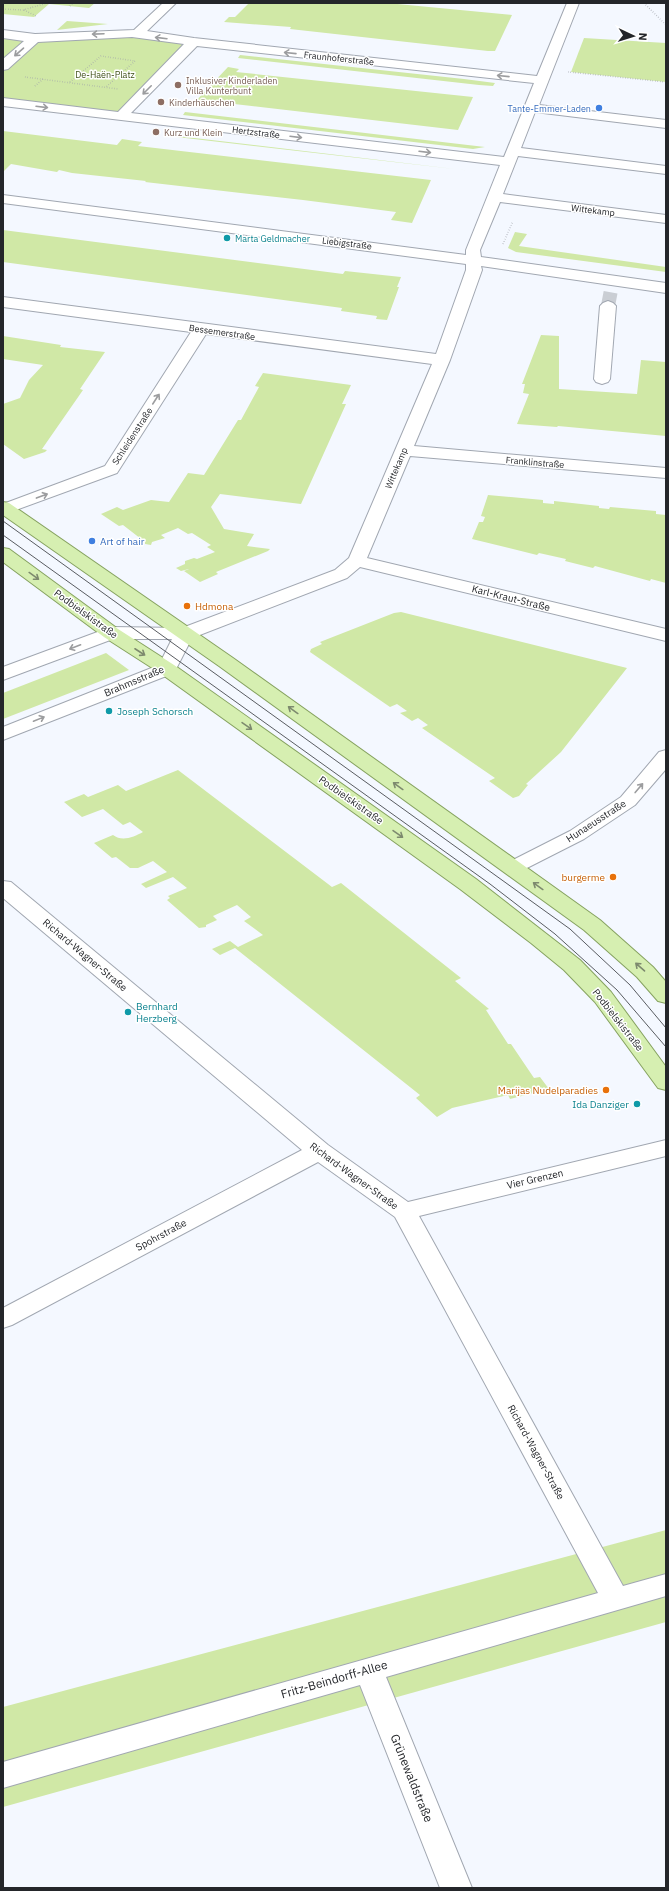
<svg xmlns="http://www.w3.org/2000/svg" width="669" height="1891" viewBox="0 0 669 1891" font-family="'IBM Plex Sans',sans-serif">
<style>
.green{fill:#d0e8a6}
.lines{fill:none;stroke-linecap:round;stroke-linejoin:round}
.minor-tunnel{stroke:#caced4;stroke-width:14;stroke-dasharray:14 7;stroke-linecap:butt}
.minor-casing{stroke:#a1a7b1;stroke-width:2}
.major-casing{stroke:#86a260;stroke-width:2}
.path{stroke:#a1a4aa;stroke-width:1.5;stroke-dasharray:0.5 2;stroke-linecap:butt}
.minor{fill:#fff;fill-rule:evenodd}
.major{fill:#d6efb1;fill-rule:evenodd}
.tram{stroke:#595c61;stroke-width:1}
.oneway{stroke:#9c9d9f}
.oneway2{stroke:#7d8a6e}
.education-dot{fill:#8d6e63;stroke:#fff;stroke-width:1.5}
.shop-dot{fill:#3f7fe0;stroke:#fff;stroke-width:1.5}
.culture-dot{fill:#0f9aa8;stroke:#fff;stroke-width:1.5}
.food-dot{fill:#e8710a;stroke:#fff;stroke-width:1.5}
.labels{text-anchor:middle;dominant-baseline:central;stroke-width:3;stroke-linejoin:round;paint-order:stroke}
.far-street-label{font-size:9px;fill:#24262a;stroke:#fff}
.far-park-label{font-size:9px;fill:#405119;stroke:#fff}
.far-education-label{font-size:9px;fill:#785e54;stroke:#fff;text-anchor:start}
.far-shop-label{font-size:9px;fill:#366cbe;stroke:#fff;text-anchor:end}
.far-culture-label{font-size:9px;fill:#0d838f;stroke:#fff;text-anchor:start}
.shop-label{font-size:10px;fill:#366cbe;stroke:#fff;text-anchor:start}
.street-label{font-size:10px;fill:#24262a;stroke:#fff}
.food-label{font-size:10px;fill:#c56008;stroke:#fff;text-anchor:end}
.culture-label{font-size:10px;fill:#0d838f;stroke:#fff;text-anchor:start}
.near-street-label{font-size:12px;fill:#24262a;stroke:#fff}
</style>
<rect width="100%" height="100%" fill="#f4f8ff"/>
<g class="green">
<path d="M3,3H95L89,8L49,4L34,17L3,14Z"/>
<path d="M249,3H387L512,15L495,51H488L290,29L291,27L224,22L229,17H235Z"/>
<path d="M67,21L108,24L57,30Z"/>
<path d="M132,33L194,42L120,117L3,102V34Z"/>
<path d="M584,38L666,43V82L571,72Z"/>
<path d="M240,55L464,79L495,83L493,86L479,85L238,58Z"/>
<path d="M228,67L239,69L236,72L473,97L458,130L208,101L206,104L194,103Z"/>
<path d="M185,112L485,147L473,149L183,115Z"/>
<path d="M3,131L117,145L122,139L142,142L138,146L431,180L412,223L391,220L396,212L303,200L145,182L146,181L72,173L59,170L57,172L11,164L3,172Z"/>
<path d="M169,135L463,170L472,171L168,136Z"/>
<path d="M3,230L343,274L345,271L401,277L397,287H399L387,320L376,319L377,316L341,311L342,308L3,262Z"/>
<path d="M515,232L527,234L519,246L666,267V272L516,252L508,248Z"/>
<path d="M541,335L559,336V389L637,394L641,360L666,362V436L558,426L557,427L517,424L529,394L523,393L525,384H522Z"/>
<path d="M3,336L61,345L60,347L105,352L80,389L83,390L42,449L47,450L45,452L24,459L3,444V404L20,398L29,380L43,365L3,359Z"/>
<path d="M263,373L351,385L342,404H346L301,504L220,494L211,507L224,529L254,534L247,546L270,549L268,551L216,572L218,574L200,582L184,571L189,569L181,571L176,568L185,564V561L194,558L197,559L215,552L207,547L211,545L192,533L188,534L178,528L161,535L165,538L152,542L151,545L145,544V542L123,525L119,526L101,514L117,507L123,510L151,500L169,502L188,473L204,475L238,420H241L259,387L255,386Z"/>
<path d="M488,495L543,500V503L554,504V501L599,506V508L609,509L610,507L656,511V514L666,515V583L651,579L650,581L595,566L593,568L565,561L566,559L539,553L537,555L472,539L479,522H483L485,517L481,516Z"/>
<path d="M401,612L627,668L561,752L526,784L528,785L519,796L513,798L489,781L495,778L422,728L428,725L418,718L412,721L400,713L407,711L397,704L390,707L310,652L311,649L322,644L320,642L394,613Z"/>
<path d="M106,653L129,670L3,719V693Z"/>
<path d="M178,770L332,887L341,883L461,978L455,981L489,1009L486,1010L508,1044H511L534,1078L540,1077L549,1089L510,1099L508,1095L452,1108L437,1117L416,1098L420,1095L235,948L220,955L212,949L230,941L238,947L263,935L244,921L251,917L237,905L213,916L217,920L206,925V927L199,928L167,900L170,898L168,896L187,888L173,877L146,888L141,884L167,872L153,861L138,868H130L116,857L112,858L94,843L113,835C122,842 134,837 143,832L130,822L123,825L103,809L82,817L64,802L84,794L88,797L118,785L126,791Z"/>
<path d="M666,1530V1622L3,1807V1707Z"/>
</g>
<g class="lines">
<path class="minor-tunnel" d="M608,306L611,290"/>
<defs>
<g id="minor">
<path d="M163,3H176L147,31L194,38L537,76L567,3H579L539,105L666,120V128L535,112L521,148L666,166V174L518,156L503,194L666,215V223L500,202L480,250L481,257L666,283V293L481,266L482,270L450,360L414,446L666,468V478L410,456L367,558L666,629V641L360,567L347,578L192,638L174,673L3,740V727L159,665L172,639H113L3,680V667L111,627L182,628L335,570L349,558L432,364L206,334L117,473L5,514H3V504L105,466L191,332L3,307V297L436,354L466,270V264L3,203V195L466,255V250L500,165L3,106V98L118,112L184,44L132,37L38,42L8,69L3,70V59L24,41L3,38V30L35,34L134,30ZM197,46L534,83L504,157L131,113Z"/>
<path d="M608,301L613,303L616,306L610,379L608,382L602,384L596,382L594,379L600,306L603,303Z"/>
<path d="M666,750V769L635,805L584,839L519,872L512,874L505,872L501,868L505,864L570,831L621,797L659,752Z"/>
<path d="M3,881L11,882L328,1145L408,1202L666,1140V1156L419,1216L623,1586L666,1574V1596L386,1677L472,1888H440L360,1685L3,1788V1762L598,1593L395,1217L318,1162L12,1325L3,1328V1308L302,1150L3,898Z"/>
</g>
<g id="major">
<path d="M3,502L9,503L233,658L600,920L653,967L666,982V1003L658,1001L637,977L584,930L219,666L3,515Z"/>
<path d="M3,548L9,549L118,629L174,665L476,879L580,960L611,992L666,1067V1090L658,1088L595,1002L564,970L531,943L460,889L160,673L104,637L3,562Z"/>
</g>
</defs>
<use href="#minor" class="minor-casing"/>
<use href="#major" class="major-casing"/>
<g class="path">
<path d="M644,3L666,25"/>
<path d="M70,6L73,3"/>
<path d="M3,9L23,10L47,3"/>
<path d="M24,10L36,16"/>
<path d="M568,72L666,82"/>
<path d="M25,77L118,89"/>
<path d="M70,82L101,56L135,61L106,87"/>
<path d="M35,86L43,79"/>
<path d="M503,244L513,221"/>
</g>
<use href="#minor" class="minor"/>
<use href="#major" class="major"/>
<g class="tram">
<path d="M3,521L570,929L630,985L666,1028"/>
<path d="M3,535L490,884L555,934L617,990L666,1047"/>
</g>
</g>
<defs><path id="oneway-shaft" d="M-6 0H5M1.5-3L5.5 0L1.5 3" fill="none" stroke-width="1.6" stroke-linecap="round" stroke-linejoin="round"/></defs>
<g class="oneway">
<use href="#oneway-shaft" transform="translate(98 34) rotate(178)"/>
<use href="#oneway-shaft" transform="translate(161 38) rotate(-173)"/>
<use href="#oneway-shaft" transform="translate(19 52) rotate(139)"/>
<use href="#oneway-shaft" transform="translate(290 53) rotate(-174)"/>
<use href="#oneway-shaft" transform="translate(503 76) rotate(-174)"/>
<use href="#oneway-shaft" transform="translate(147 90) rotate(135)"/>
<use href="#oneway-shaft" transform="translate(42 107) rotate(7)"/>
<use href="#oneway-shaft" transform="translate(296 137) rotate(7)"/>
<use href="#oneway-shaft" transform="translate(425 152) rotate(7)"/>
<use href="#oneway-shaft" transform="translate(156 399) rotate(-57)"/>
<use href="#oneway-shaft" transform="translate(42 496) rotate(-20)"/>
<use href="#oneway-shaft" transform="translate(75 647) rotate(159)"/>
<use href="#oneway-shaft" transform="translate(39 719) rotate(-22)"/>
<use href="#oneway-shaft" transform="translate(639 788) rotate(-50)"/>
</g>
<g class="oneway2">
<use href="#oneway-shaft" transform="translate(34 576) rotate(36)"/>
<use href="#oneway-shaft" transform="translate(140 652) rotate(33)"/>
<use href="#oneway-shaft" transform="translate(293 710) rotate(-144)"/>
<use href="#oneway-shaft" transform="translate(247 726) rotate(35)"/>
<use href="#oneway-shaft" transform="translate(398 786) rotate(-144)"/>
<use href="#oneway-shaft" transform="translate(398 834) rotate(35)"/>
<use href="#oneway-shaft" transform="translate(538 886) rotate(-144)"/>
<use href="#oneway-shaft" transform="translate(640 967) rotate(-139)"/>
</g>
<g class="education-dot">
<circle cx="178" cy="85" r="4"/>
<circle cx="161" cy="102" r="4"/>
<circle cx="156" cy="132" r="4"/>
</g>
<g class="shop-dot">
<circle cx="599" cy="108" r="4"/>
<circle cx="92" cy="541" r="4"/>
</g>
<g class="culture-dot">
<circle cx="227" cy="238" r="4"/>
<circle cx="109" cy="711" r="4"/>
<circle cx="128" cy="1012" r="4"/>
<circle cx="637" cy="1104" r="4"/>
</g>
<g class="food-dot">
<circle cx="187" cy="606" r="4"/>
<circle cx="613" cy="877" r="4"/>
<circle cx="606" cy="1090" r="4"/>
</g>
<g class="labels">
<g class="far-street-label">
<text transform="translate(339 58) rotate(6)">Fraunhoferstraße</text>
<text transform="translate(256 132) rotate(7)">Hertzstraße</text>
<text transform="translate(593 210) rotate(7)">Wittekamp</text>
<text transform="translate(347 243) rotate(7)">Liebigstraße</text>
<text transform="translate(222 332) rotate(8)">Bessemerstraße</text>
<text transform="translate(132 436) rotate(-57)">Schleidenstraße</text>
<text transform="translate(535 462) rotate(5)">Franklinstraße</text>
<text transform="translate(396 468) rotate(-67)">Wittekamp</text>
</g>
<g class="far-park-label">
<text x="105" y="74">De-Haën-Platz</text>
</g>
<g class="far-education-label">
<text x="186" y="80">Inklusiver Kinderladen<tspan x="186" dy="10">Villa Kunterbunt</tspan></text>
<text x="169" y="102">Kinderhäuschen</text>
<text x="164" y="132">Kurz und Klein</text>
</g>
<g class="far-shop-label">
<text x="591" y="108">Tante-Emmer-Laden</text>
</g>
<g class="far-culture-label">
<text x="235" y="238">Marta Geldmacher</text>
</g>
<g class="shop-label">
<text x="100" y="541">Art of hair</text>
</g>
<g class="street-label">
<text transform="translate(511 598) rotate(14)">Karl-Kraut-Straße</text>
<text transform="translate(86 614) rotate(36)">Podbielskistraße</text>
<text transform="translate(134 681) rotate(-23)">Brahmsstraße</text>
<text transform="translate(351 800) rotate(35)">Podbielskistraße</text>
<text transform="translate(596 821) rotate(-33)">Hunaeusstraße</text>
<text transform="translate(85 955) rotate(40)">Richard-Wagner-Straße</text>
<text transform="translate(618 1020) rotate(52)">Podbielskistraße</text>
<text transform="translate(354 1176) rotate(36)">Richard-Wagner-Straße</text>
<text transform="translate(535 1179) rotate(-13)">Vier Grenzen</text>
<text transform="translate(161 1235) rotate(-28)">Spohrstraße</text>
<text transform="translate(536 1452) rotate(61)">Richard-Wagner-Straße</text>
</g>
<g class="food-label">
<text x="195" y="606" text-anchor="start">Hdmona</text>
<text x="605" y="877">burgerme</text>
<text x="598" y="1090">Marijas Nudelparadies</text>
</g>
<g class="culture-label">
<text x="117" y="711">Joseph Schorsch</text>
<text x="136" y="1006">Bernhard<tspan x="136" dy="12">Herzberg</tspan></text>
<text x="629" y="1104" text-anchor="end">Ida Danziger</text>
</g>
<g class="near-street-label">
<text transform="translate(334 1679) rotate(-16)">Fritz-Beindorff-Allee</text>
<text transform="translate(412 1778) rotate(68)">Grünewaldstraße</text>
</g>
</g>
<rect width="669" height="1891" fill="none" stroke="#24262a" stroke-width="8"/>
<g transform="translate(633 36) rotate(94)" stroke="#ffffff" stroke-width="3" paint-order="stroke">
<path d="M0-3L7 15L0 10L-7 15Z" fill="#24262a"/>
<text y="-6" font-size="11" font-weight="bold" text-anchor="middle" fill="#24262a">N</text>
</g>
</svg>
